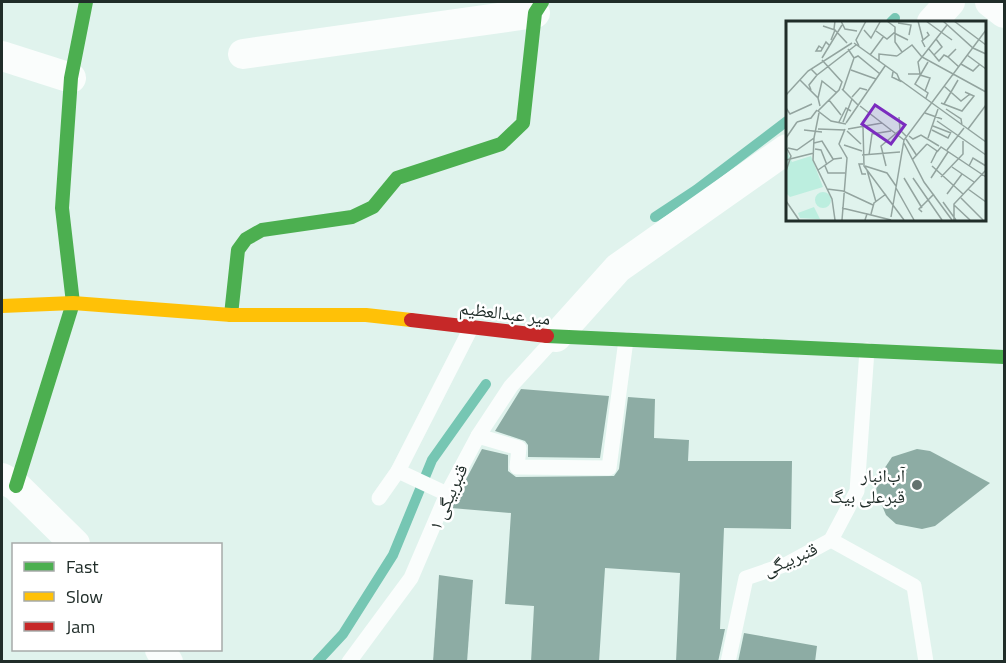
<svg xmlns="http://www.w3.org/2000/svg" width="1006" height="663" viewBox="0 0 1006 663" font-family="'Titillium Web','Noto Naskh Arabic',sans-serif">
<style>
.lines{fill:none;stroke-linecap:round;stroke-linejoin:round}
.stream{stroke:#76c6b3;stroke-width:10}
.building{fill:#8daca4}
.lane{stroke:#fafdfc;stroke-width:15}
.street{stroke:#fafdfc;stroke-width:30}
.fast{stroke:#4caf50;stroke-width:14}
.slow{stroke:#ffc107;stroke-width:14}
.jam{stroke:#c62828;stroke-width:14}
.poi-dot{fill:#63726e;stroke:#fff;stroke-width:2}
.labels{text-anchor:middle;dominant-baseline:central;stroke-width:5;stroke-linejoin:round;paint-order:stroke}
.street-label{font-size:18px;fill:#202d29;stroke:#fff}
.poi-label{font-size:18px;fill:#202d29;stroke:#fff;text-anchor:end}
.inset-road{fill:none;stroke:#93a49f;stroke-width:1.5}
.view{fill:#7b2cbf;fill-opacity:0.15;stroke:#7b2cbf;stroke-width:3}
.inset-edge{fill:none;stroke:#202d29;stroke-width:3}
</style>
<rect width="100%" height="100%" fill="#e0f3ed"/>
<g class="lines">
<g class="stream">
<path d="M891,22L895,18"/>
<path d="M655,217L696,190L787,121"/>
<path d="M317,662L343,634L393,555L432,460L486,384"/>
</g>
</g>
<g class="building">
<path d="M521,389L609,396L600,458L528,457V445L525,441L495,431Z"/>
<path d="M628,397L655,399L654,438L689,440L688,461H792L791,529L724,528L720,629H725L718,662H676L680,573L605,568L599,662H531L534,606L505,604L511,513L451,508L482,449L508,455V471L516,477L614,476L619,469Z"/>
<path d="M917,449L930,451L990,483L935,526L922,529L896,524L886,515L876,491L878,478L892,457Z"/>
<path d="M439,575L473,580L467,662H433Z"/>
<path d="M744,633L817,646L815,662H738Z"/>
</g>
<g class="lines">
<g class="lane">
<path d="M478,436L519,448L517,467L609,468L626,340"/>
<path d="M398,471L447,494"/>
<path d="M379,498L398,471L471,328"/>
<path d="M831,540L914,586L926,662"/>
<path d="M349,662L411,578L447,494L478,436L511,386L555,338"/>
<path d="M728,662L746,578L787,564L831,540L857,491L867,350"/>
</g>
<g class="street">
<path d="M990,2L1004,13"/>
<path d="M932,22L950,2"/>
<path d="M243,54L535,13"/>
<path d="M2,56L71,78"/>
<path d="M556,337L618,268L787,149"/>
<path d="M2,478L16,486L75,544"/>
<path d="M160,650L168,662"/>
</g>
<g class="fast">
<path d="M231,315L238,250L246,239L262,230L352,217L373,207L397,178L501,144L523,123L535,13L542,2"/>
<path d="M547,336L1004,357"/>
<path d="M16,486L73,303L62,208L71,78L86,2"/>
</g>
<path class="slow" d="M2,306L73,303L231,315H366L411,320"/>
<path class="jam" d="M411,320L547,336"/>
</g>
<circle class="poi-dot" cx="917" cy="485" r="6"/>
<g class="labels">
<g class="street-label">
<text transform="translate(505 313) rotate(7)">میر عبدالعظیم</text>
<text transform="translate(448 497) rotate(-66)">قنبربیگی ۱</text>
<text transform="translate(790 559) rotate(-24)">قنبربیگی</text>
</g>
<g class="poi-label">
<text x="905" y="475">آب‌انبار<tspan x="905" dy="21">قبرعلی بیگ</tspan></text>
</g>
</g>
<g transform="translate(786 21)">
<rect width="200" height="200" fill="#e0f3ed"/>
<path d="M0,128L6,141L25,135L37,166L4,176L0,172ZM29 179a8 8 0 1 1 16 0a8 8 0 1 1-16 0ZM28,186L34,198L47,199L14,197L12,192Z" fill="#bceedf"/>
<path class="inset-road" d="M49,0L48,8L61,22M55,0L59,8L71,10M101,0L109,6V21L116,31M132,0L137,19M140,0L166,19M157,0L187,27L200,33M168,0L200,24M112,2L125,4L123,14M161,4L136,36L200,71M37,5L49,9L45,19M78,9L85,17L94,1M90,10L101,18L108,12L122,19M68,22L111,53L114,60L106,56L107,51M73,25L70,19L80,0M139,26L136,20L143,14L141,11M142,27L148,34L156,26L150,18M37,28L33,25L30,30H35L40,21L44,25M62,28L68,37L72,35L94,53M170,28L162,36L173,46M84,34L98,15M148,34L153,40L158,34L162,36M181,34L200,48M111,35L126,24L136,36L132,41L134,53H122M36,37L56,4M36,39L56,61L53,69L32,90L45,100L60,103M93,40V33L111,35M175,43L187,50L194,43M25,48L31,54L70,24M65,49L90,58M134,54L144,57L139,70M14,59L32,77L34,85M114,59L200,121M158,65L175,80L184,73M56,68L72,84M25,69L23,64L31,54M57,69L68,37M0,74L22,50L66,22M66,76L74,67L81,69M32,77L36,60L51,72M140,77L142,72L129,63L142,41M43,79L55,94M155,82L176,90L188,75L179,71M158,83L172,59M74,85L118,119M0,87L4,93L26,83M160,88L175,98L176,104M139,92L156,98M113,96L114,109L121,116M151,100L200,134M11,101L25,97L31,89M53,101L60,87L65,90M57,101L66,78M60,102L99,45M147,105L165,112M77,106L78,145L118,199M32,108L59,109M62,108L96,102M182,108L200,84M18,109L36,111M146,109L162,117L165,111M61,110L75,123M123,115L127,118L135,114L153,125M0,117L11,101M28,117L27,139L46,178L49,199M142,117L152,88M120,118L131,135M28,122L36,120L47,138M118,122L138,161L166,199M141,123L151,130L145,142M58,124L76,130M0,126L5,135L0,150M2,127L11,129L28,117L33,92M29,128L35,129L41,144M161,129L178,107M151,131L155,126L200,156M76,134L114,131M83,134L86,113L105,110M0,139L28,132M126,139L141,123M77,143H73L76,153H80M39,145L42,152H59M79,145L101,152L110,165M100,145L95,125L114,109M146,145L177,173M183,145L187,137L200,145M166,146L188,161M32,149L48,138L56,137M81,149L90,181M155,156L177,133V120M118,157L136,187M127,157L156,199M145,157L162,131M110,167L128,199M41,168L57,170L87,184M182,168L200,181M161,173L176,153M175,177L197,199M0,180L13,199M157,181L170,199M168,184L184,199M56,187L81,193M136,191L133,188L148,173M85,193L88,182L100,173M105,196L118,119L200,9M56,199L61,137L53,123L59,108M79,199L81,193L105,199M168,199V183L200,149"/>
<path class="view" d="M89,84L119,104L105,123L76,103Z"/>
<rect width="200" height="200" class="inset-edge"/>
</g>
<rect width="1006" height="663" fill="none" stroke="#202d29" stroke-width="6"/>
<rect x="12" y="543" width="210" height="108" fill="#ffffff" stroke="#a6aba9" stroke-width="1.5"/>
<rect x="24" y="562" width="30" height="9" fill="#4caf50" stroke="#a6aba9" stroke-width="1.5"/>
<text x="66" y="573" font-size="18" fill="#202d29">Fast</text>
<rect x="24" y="592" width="30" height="9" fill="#ffc107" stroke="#a6aba9" stroke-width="1.5"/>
<text x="66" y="603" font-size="18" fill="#202d29">Slow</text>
<rect x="24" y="622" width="30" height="9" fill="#c62828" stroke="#a6aba9" stroke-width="1.5"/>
<text x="66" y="633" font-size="18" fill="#202d29">Jam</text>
</svg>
